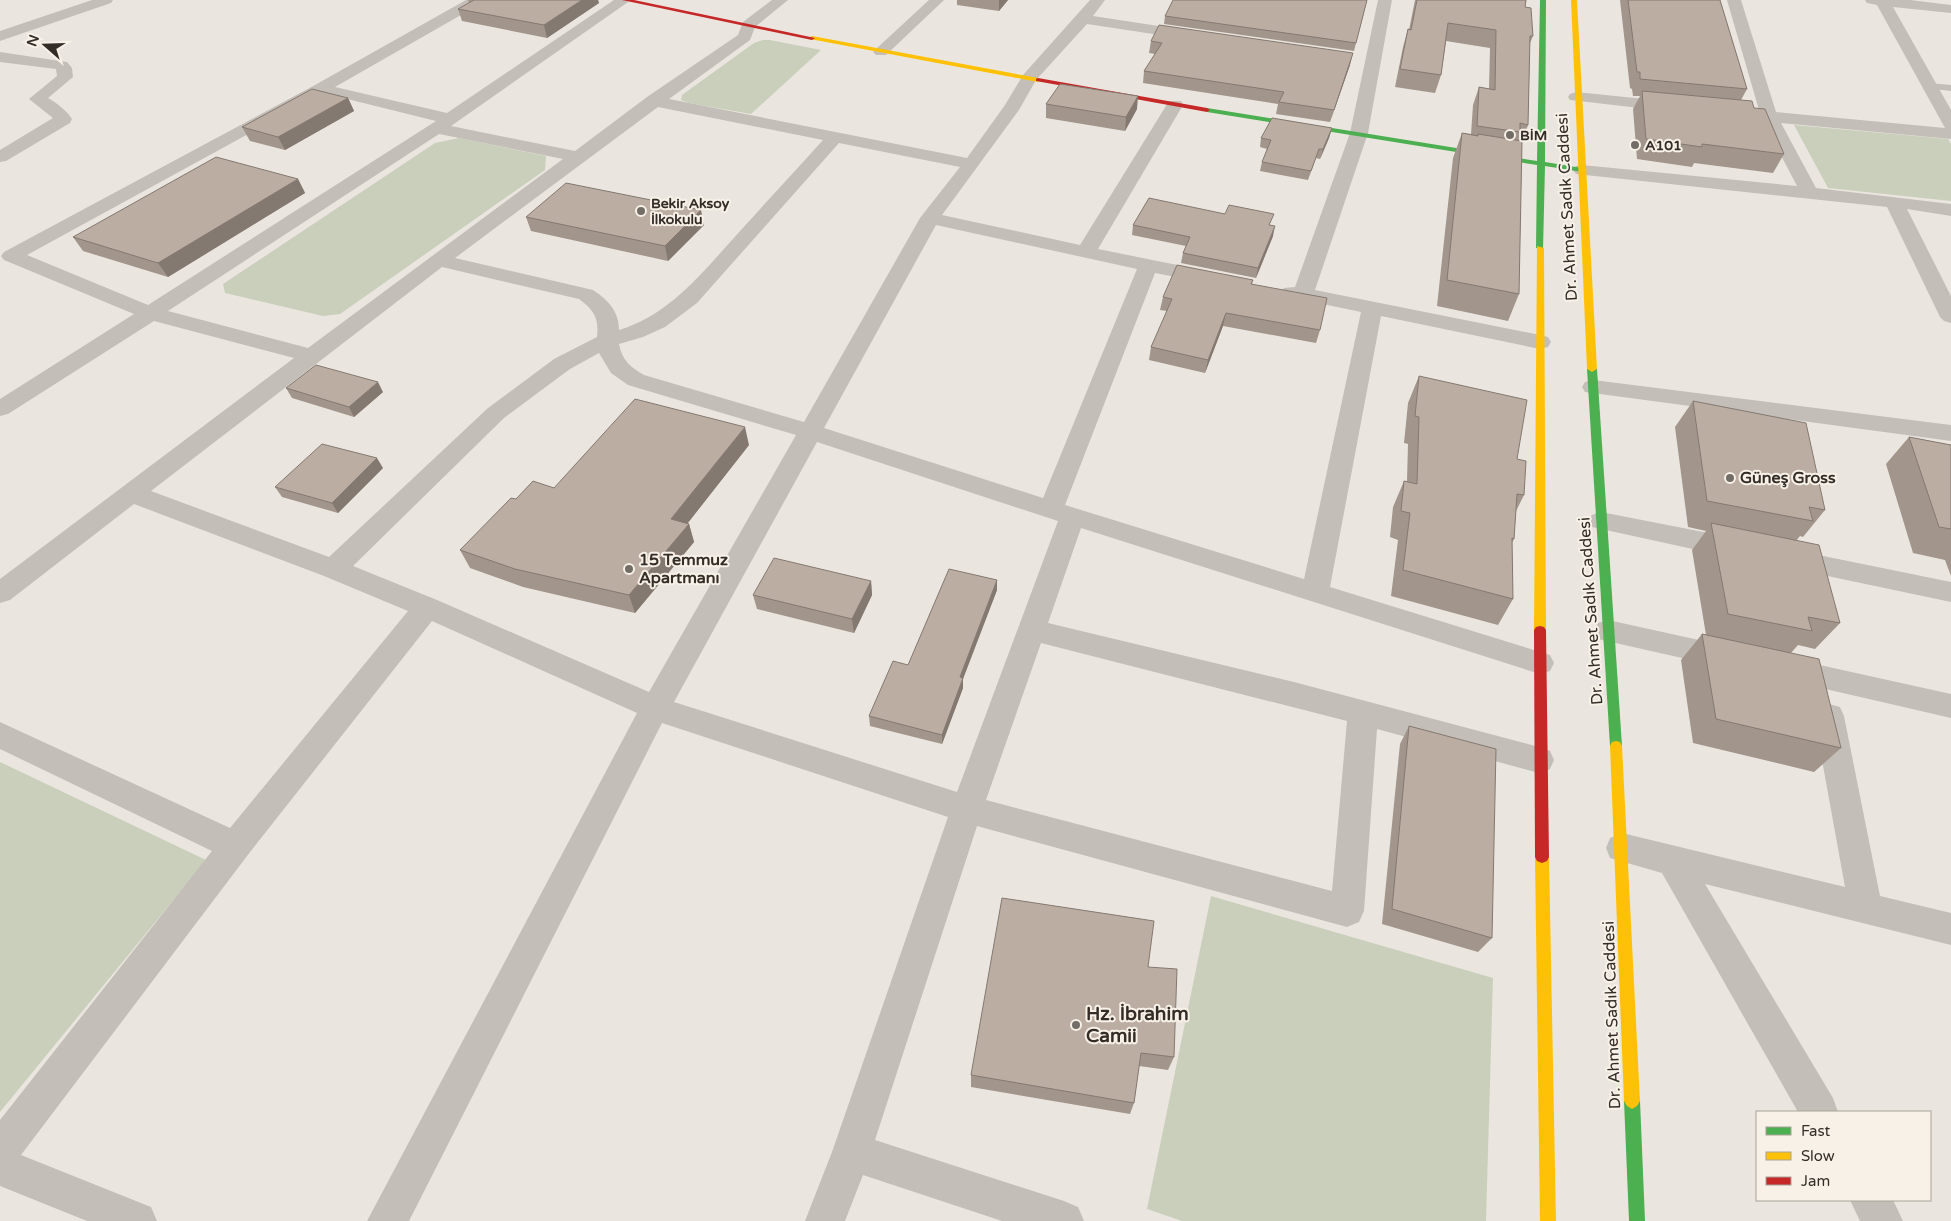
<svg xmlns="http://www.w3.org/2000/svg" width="1951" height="1221" viewBox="0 0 1951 1221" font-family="'Varela Round',sans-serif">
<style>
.green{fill:#c9cfbb}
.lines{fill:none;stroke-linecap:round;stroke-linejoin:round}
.lane{fill:#c3beb8;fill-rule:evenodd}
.street{fill:#c3beb8;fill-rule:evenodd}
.fast{fill:#4caf50;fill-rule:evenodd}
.slow{fill:#ffc107;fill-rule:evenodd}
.jam{fill:#c62828;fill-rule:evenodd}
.wall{fill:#a2958b}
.shaded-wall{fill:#847971}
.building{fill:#bcada2;stroke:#847971}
.poi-dot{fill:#736d67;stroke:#f7f1e7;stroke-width:2}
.labels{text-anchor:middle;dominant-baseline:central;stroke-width:4;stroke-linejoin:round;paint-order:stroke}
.far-poi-label{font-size:14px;font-weight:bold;fill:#332c27;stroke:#f7f1e7;text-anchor:start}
.street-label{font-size:16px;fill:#332c27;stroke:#f7f1e7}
.poi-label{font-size:16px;font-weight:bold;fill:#332c27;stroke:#f7f1e7;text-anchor:start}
.near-poi-label{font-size:19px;font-weight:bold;fill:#332c27;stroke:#f7f1e7;text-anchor:start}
</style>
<rect width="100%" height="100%" fill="#eae6df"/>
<g class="green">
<path d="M763,40H770L821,50L751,114L689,103L681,100L682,95L754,43Z"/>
<path d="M1794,125L1948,139L1951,144V201L1828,188Z"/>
<path d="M459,138L546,156L545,170L340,314L323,316L225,293L223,284L435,143Z"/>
<path d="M0,762L206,860L0,1112Z"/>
<path d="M1211,896L1493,978L1486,1221H1182L1147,1209Z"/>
</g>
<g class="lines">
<path class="lane" d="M1929,83L1951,85V91L1926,88V84Z"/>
<g class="street">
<path d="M92,0H113L111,3L0,41V31Z"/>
<path d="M466,0H484L482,3L335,87L447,113L614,0H631L451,126L575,151L647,97L738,35L743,22L772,0H788L755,27L750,40L669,99L967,158L1005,105L1023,75L1090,0H1105L1093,16L1198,32L1201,35L1198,38L1193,40L1087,24L1036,80L1019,110L942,215L1080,245L1169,101H1181L1183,105L1098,249L1212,272L1219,274L1222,278L1219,282L1212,284L1155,273L1065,505L1304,579L1361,312L1284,296L1281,292L1284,288L1295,287L1350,133L1378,0H1392L1368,133L1315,290L1540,335L1548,337L1551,342L1548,347L1540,349L1381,316L1330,587L1550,655L1554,663L1550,671L1540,674L1081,528L1048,623L1294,682L1539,747L1550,751L1554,760L1550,769L1539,773L1377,729L1364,911L1359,922L1347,927L977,826L875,1140L1064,1201L1078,1207L1084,1221H1002L863,1175L845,1221H805L832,1152L948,817L662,723L409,1221H367L637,713L432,621L247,856L21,1155L151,1207L157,1221H87L0,1186V1120L212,851L0,749V722L230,828L408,611L324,576L134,504L10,600L0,603V579L294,358L154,321L8,414L0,416V399L134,314L4,260L1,256L4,252L315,85ZM323,93L436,121L148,305L27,255ZM658,107L823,140C796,170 768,200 741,230C705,269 672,314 619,330C619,311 608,300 593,290L455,258ZM439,134L563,159L308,348L168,311ZM839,143L960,167L920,218L804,422L644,375C630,367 622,360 619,344L643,337L665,327L697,303ZM936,225L1137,269L1043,498L824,428ZM442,267L579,299C594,310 599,318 597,337L554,359L488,408L329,557L151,491ZM599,353L611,373L628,385L796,435L649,692L437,600L353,566L504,418L570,369ZM817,442L1058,521L957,792L674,702ZM1041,643L1347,721L1332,891L986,800Z"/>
<path d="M929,0H944L886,55H876L873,52L876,49Z"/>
<path d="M1727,0H1741L1776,112L1945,128L1877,5L1867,3L1865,0H1910L1951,5V13L1893,7L1951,110V139L1781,123L1816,188L1951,204V216L1907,209L1951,296V323L1944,321L1940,317L1887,207L1576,174L1573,170L1576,166L1582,165L1797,186L1763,121L1726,117L1724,113L1726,109L1732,108L1759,110Z"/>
<path d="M0,52L67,62L72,68L73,77L48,98C57,103 67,111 72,119L70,123L6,161L0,162V150L53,118L29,99L57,76L56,69L0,62Z"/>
<path d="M1576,92L1674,102L1680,103L1682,107L1680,111L1674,112L1570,100L1568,97L1570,94Z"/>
<path d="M1593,380L1951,425V441L1585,392L1582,387L1585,382Z"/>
<path d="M1601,512L1734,538L1743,541L1747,548L1743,555L1734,558L1592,527L1588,521L1592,515Z"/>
<path d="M1789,549L1951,582V602L1780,566L1776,559L1780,552Z"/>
<path d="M1608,620L1726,646L1736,649L1740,657L1736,665L1726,668L1598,639L1594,631L1598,623Z"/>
<path d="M1788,658L1951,694V718L1778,678L1774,670L1778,662Z"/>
<path d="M1829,704L1840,707L1844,716L1880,896L1951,913V945L1705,884L1833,1098L1838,1112H1798L1662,873L1610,858L1606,848L1610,838L1622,833L1845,887L1814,716L1818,707Z"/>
<path d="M1850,1200H1893L1903,1221H1860Z"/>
</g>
<g class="fast">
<path d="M1540,0H1546L1545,162L1582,168L1586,170L1582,172L1545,166L1543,250L1536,248L1537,165L1207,112L1204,110L1207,108L1537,161Z"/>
<path d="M1592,366L1597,369L1622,746L1620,750L1616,751L1612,750L1610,746L1587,369Z"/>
<path d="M1632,1093L1637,1096L1640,1101L1645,1221H1629L1624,1101L1627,1096Z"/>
</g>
<g class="slow">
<path d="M1571,0H1577L1597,369L1592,372L1587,369Z"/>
<path d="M812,36L1038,78L1041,80L1038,82L810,39V37Z"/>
<path d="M1537,246L1544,248L1546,630L1544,633H1536L1534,630Z"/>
<path d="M1616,741L1620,742L1622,746L1640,1101L1637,1106L1632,1109L1627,1106L1624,1101L1610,746L1612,742Z"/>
<path d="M1542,851L1547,853L1549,857L1556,1221H1540L1535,857L1537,853Z"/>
</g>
<g class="jam">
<path d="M622,0H634L815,38L812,40Z"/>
<path d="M1038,78L1207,108L1210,110L1207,112L1036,81V79Z"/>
<path d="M1540,626L1544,627L1546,630L1549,857L1547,861L1542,863L1537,861L1535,857L1534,630L1536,627Z"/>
</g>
</g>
<g class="wall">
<path d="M468,0H598L599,3L547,38L462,21L458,9L469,3Z"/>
<path d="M957,0H1008L999,11L957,5Z"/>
<path d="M1367,0L1354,51L1164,24L1165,16Z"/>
<path d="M1415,0H1526L1525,7L1533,36L1530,43L1528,125L1522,141L1519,294L1508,321L1437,306L1453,158L1462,133L1471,134L1473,105L1479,87L1489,89L1490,48L1446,41L1441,75L1435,93L1395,87L1403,47L1408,29L1409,30Z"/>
<path d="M1620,0H1720L1747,89L1741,100L1754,108L1784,154L1773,173L1694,163L1692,167L1637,159L1633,109L1640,96H1633L1632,89L1630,88Z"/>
<path d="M1151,41L1350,65L1330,122L1276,114L1278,104L1143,83L1144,71L1155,54L1149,53Z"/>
<path d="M348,98L354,111L285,150L250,141L242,127Z"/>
<path d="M1046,104L1137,109L1125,131L1046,118Z"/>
<path d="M1332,128L1329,138L1320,159L1316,158L1308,180L1260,171L1262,162L1267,149L1260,147L1261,138Z"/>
<path d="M298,179L305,193L168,277L83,251L73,237Z"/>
<path d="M526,217L704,225L668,261L531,231Z"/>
<path d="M1133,225L1273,236L1256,278L1181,263L1183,253L1186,246L1132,235Z"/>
<path d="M1253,280L1252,284L1320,330L1316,343L1223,326L1205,373L1149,360L1151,347L1167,311L1160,310L1163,297Z"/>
<path d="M1419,376L1517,459L1524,495L1516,511L1514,539L1512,543L1513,599L1498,625L1391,596L1398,540L1390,537L1393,507L1404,481H1407L1408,444L1404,443L1408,403Z"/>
<path d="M286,388L383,392L354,417L292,398Z"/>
<path d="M1693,401L1825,510L1803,537L1800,536L1796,541L1840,623L1815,649L1798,645L1791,653L1841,748L1814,772L1693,743L1681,660L1702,634L1706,635L1692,550L1706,531L1688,527L1675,427Z"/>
<path d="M1909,437L1951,445V576L1945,560L1913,553L1886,464Z"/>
<path d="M749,445L687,524H689L694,542L635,613L523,587L470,568L460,550L516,499L554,488Z"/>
<path d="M383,468L338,513L282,497L275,487Z"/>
<path d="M871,581L872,595L854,633L757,609L753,595Z"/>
<path d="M997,590L963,678V688L942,744L870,726L869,716L908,665Z"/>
<path d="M1409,726L1492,938L1478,952L1382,924L1400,744Z"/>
<path d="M1148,967L1174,1057L1168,1070L1139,1066L1134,1103L1130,1114L971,1087V1075Z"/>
</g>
<g class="shaded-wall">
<path d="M582,0H598L599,3L547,38L544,25Z"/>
<path d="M999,0H1008L999,11Z"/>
<path d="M1353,53L1350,65L1330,122Z"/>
<path d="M1138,96L1137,109L1125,131L1126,117Z"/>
<path d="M348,98L354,111L285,150L278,137Z"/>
<path d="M1332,128L1329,138L1320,159L1323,149Z"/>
<path d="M298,179L305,193L168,277L158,263Z"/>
<path d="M701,210L704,225L668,261L665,246Z"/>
<path d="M1275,226L1273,236L1256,278L1258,268Z"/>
<path d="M1226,313L1223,326L1205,373L1208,360Z"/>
<path d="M378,382L383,392L354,417L349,407Z"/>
<path d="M745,427L749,445L676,538L671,519Z"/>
<path d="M377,458L383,468L338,513L332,503Z"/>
<path d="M689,524L694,542L635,613L629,595Z"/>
<path d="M997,580V590L960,687V677Z"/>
<path d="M871,581L872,595L854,633L852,619Z"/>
<path d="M963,678V688L942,744V735Z"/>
</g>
<g class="building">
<path d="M474,0H582L544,25L458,9Z"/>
<path d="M1173,0H1367L1356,43L1165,16Z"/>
<path d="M1417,0H1526L1525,7L1531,8L1533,36H1530L1528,125L1520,123V132L1477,126L1479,87L1495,90L1496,30L1448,23L1441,75L1400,69L1408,29L1411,30Z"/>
<path d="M1628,0H1720L1747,89L1640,79V72H1637Z"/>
<path d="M1159,25L1353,53L1334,110L1279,102L1284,92L1144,71L1162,43L1151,41Z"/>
<path d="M1060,84L1138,96L1126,117L1046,104Z"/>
<path d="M312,89L348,98L278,137L242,127Z"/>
<path d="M1642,91L1752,101L1754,108L1765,109L1784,154L1702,144V147L1646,139Z"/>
<path d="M1272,118L1332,128L1323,149H1319L1311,171L1262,162L1271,140L1261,138Z"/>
<path d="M1462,133L1478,136V134L1522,141L1519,294L1447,280Z"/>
<path d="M216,157L298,179L158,263L73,237Z"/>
<path d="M566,183L701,210L665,246L526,217Z"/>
<path d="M1149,198L1225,214L1229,205L1274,214L1269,225L1275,226L1258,268L1183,253L1190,237L1133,225Z"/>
<path d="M1177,265L1253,280L1251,284L1327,298L1320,330L1226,313L1208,360L1151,347L1172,299L1163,297Z"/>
<path d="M316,365L378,382L349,407L286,388Z"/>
<path d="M1419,376L1527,400L1517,459L1526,461L1524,495L1517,494L1514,539L1512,538L1513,599L1403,570L1410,513L1401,511L1404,481L1417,484L1419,417L1415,416Z"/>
<path d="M635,399L745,427L671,519L689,524L629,595L515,569L460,550L511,498L516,499L533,481L554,488Z"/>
<path d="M1693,401L1806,423L1825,510L1809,507L1813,521L1707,501Z"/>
<path d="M1909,437L1951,445V529L1939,527Z"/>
<path d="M322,444L377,458L332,503L275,487Z"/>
<path d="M1711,523L1819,545L1840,623L1808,617L1812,631L1728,614Z"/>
<path d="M774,558L871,581L852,619L753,595Z"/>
<path d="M949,569L997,580L960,677L963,678L942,735L869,716L893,661L908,665Z"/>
<path d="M1702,634L1819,659L1841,748L1716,719Z"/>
<path d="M1409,726L1496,749L1492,938L1392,909Z"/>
<path d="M1002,898L1154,921L1148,967L1177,969L1174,1057L1141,1053L1134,1103L971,1075Z"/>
</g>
<g class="poi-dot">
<circle cx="1510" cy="135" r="5"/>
<circle cx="1635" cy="145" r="5"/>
<circle cx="641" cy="211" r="5"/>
<circle cx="1730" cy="478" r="5"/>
<circle cx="629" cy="569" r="5"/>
<circle cx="1076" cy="1025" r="5"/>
</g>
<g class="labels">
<g class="far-poi-label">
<text x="1520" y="135">BİM</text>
<text x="1645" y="145">A101</text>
<text x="651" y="203">Bekir Aksoy<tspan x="651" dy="16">İlkokulu</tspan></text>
</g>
<g class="street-label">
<text transform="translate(1567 207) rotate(-93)">Dr. Ahmet Sadık Caddesi</text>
<text transform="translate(1591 611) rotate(-94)">Dr. Ahmet Sadık Caddesi</text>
<text transform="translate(1612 1015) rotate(-92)">Dr. Ahmet Sadık Caddesi</text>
</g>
<g class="poi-label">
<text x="1740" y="478">Güneş Gross</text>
<text x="639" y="560">15 Temmuz<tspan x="639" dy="18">Apartmanı</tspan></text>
</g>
<g class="near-poi-label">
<text x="1086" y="1014">Hz. İbrahim<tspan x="1086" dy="22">Camii</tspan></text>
</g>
</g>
<rect x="1756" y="1111" width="175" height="90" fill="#f7f1e7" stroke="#a9a29a"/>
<rect x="1766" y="1127" width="25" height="8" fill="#4caf50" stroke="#a9a29a"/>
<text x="1801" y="1136" font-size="15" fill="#332c27">Fast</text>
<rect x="1766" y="1152" width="25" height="8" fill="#ffc107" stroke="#a9a29a"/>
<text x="1801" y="1161" font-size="15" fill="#332c27">Slow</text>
<rect x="1766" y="1177" width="25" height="8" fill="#c62828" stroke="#a9a29a"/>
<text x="1801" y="1186" font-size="15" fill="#332c27">Jam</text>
<g transform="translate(45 45) rotate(290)" stroke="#f7f1e7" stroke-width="4" paint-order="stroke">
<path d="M0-4L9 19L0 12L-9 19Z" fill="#332c27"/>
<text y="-8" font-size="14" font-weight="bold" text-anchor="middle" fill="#332c27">N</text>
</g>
</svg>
